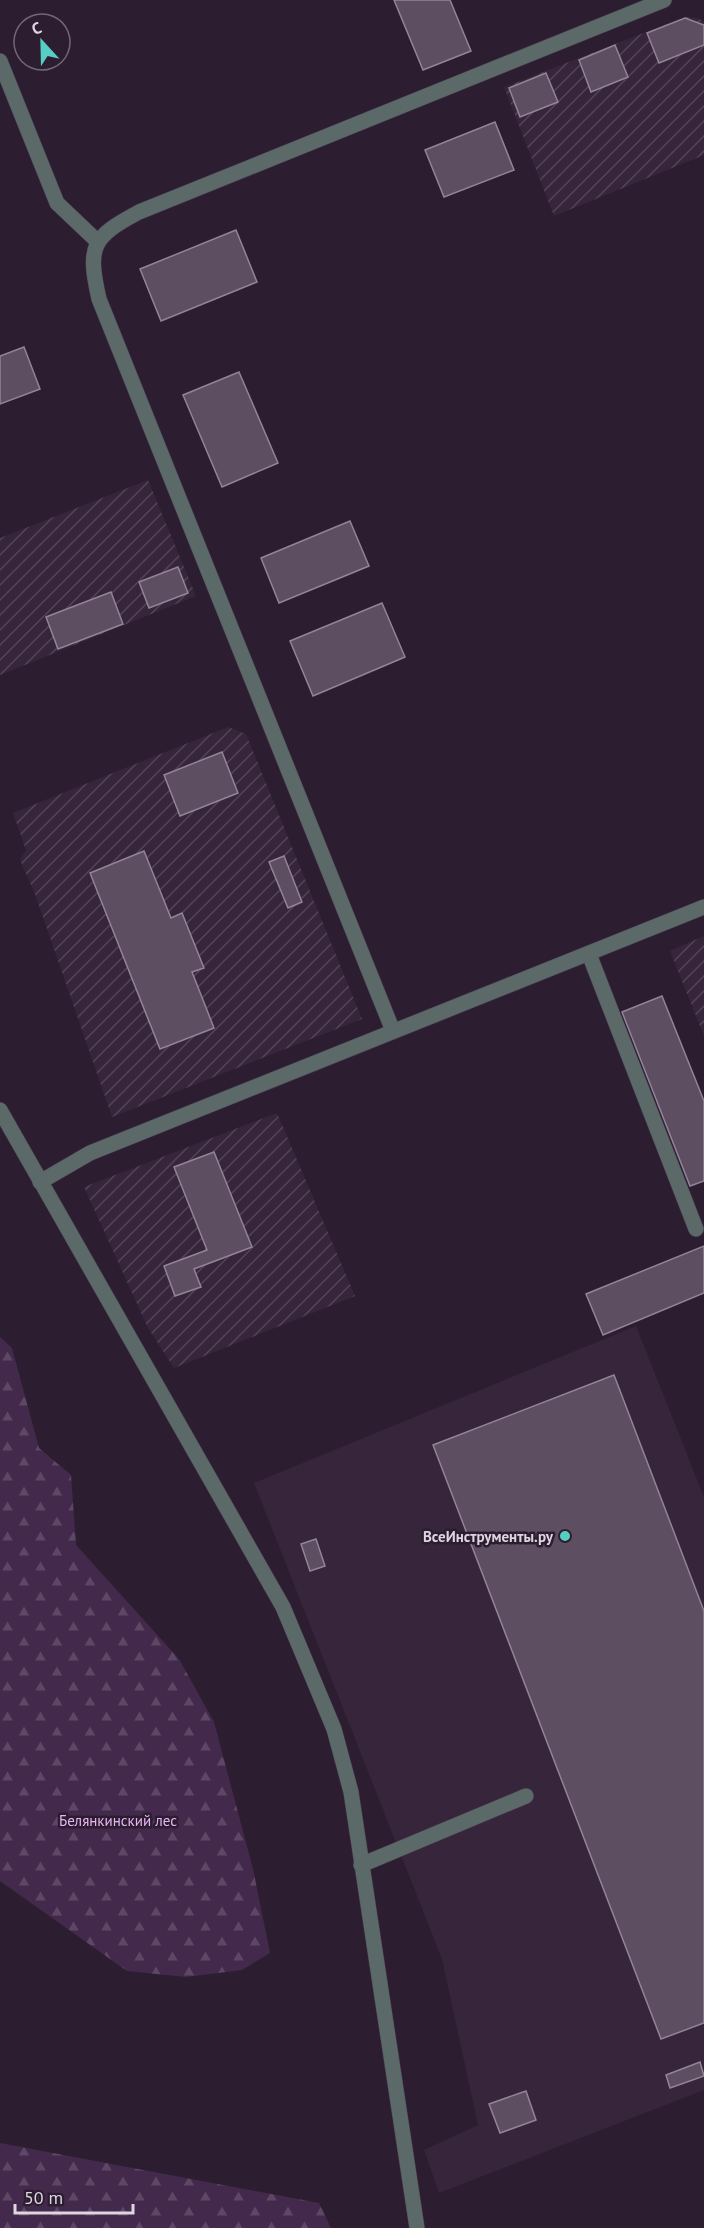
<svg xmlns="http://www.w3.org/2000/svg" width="704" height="2228" viewBox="0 0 704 2228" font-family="'PT Sans',sans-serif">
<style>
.built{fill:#37253c}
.industrial{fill:url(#industrial-furrows)}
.forest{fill:url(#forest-firs)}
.building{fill:#5e4e62;stroke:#948399;stroke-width:1.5}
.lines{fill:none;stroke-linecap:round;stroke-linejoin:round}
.minor-casing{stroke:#483b4c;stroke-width:16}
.minor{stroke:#5b6968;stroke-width:15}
.poi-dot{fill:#56cec4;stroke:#2c1e30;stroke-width:2}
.labels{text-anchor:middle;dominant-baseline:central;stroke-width:5;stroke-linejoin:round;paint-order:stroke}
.poi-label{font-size:15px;font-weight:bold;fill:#ded5e1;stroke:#2c1e30;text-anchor:end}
.park-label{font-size:15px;fill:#e7b5f6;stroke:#2c1e30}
</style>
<defs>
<pattern id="industrial-furrows" width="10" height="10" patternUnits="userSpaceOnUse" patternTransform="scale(1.5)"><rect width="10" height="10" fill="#37253c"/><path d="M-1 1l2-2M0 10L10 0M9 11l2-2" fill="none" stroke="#544458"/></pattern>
<pattern id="forest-firs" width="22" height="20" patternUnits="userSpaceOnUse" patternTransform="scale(1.5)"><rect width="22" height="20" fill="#43294b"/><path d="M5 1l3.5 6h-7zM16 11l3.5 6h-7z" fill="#5e4765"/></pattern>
</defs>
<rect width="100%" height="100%" fill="#2c1e30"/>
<path class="built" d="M636,1326L704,1497V2090L439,2193L424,2150L478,2125L442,1959L254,1483Z"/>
<g class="industrial">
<path d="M685,17L698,18L704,22V155L554,216L504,87Z"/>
<path d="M148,480L196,596L0,675V538Z"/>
<path d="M228,727L246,734L362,1019L112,1117L35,894L20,860L26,850L13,813Z"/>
<path d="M704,936V1036L670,951Z"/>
<path d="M277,1113L355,1296L174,1368L148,1328L84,1187Z"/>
</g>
<g class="forest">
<path d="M0,1337L12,1348L39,1448L71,1475L76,1545L179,1659L214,1722L253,1869L270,1953L242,1970L186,1977L127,1971L0,1881Z"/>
<path d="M0,2143L319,2203L331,2228H0Z"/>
</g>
<g class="building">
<path d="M394,0H450L471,51L423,70Z"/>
<path d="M685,18L704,25V45L659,63L647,33Z"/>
<path d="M615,45L628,77L591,92L579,60Z"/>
<path d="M546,73L558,102L520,117L509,88Z"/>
<path d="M495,122L514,170L444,197L425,150Z"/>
<path d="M236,230L257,282L161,321L140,269Z"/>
<path d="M24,347L40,389L0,404V356Z"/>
<path d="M239,372L278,463L222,487L183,395Z"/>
<path d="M350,521L369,566L279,603L261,558Z"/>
<path d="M178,567L188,593L149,608L139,582Z"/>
<path d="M111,592L123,624L58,649L46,617Z"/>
<path d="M382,603L405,657L313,696L290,641Z"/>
<path d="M222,752L238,793L180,816L164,775Z"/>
<path d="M144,851L171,918L182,913L204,968L192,972L214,1028L160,1049L90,873Z"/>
<path d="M284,856L302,902L288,908L269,862Z"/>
<path d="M662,996L704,1101V1181L690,1186L622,1012Z"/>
<path d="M214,1152L252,1247L194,1269L201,1287L175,1296L164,1266L207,1250L174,1167Z"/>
<path d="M704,1246V1293L603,1335L586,1294Z"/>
<path d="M614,1375L704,1611V2023L661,2039L433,1445Z"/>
<path d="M316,1539L325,1566L310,1571L301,1544Z"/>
<path d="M700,2062L704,2076L670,2088L666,2075Z"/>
<path d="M526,2091L536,2120L500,2133L489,2104Z"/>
</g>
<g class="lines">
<defs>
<g id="minor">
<path d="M0,61L57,203L97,241"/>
<path d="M589,954L696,1229"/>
<path d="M393,1031L99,299C87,246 92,237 139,212L664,0"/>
<path d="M0,1110L283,1607L334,1729L351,1792L417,2228"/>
<path d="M40,1182L90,1153L704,907"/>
<path d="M361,1865L526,1796"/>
</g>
</defs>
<use href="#minor" class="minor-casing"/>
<use href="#minor" class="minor"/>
</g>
<circle class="poi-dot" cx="565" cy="1536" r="6"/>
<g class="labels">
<g class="poi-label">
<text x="553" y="1536">ВсеИнструменты.ру</text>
</g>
<g class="park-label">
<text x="118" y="1820">Белянкинский лес</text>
</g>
</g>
<g transform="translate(42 42) rotate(338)"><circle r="28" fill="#2c1e30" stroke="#736777" stroke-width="1.5"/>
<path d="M0-4.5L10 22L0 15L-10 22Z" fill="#56cec4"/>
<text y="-9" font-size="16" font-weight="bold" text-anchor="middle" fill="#ded5e1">С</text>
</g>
<path d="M15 2204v9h118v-9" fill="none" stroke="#ded5e1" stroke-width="3"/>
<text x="24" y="2204" font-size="18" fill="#ded5e1" stroke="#2c1e30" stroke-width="4.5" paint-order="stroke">50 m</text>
</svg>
